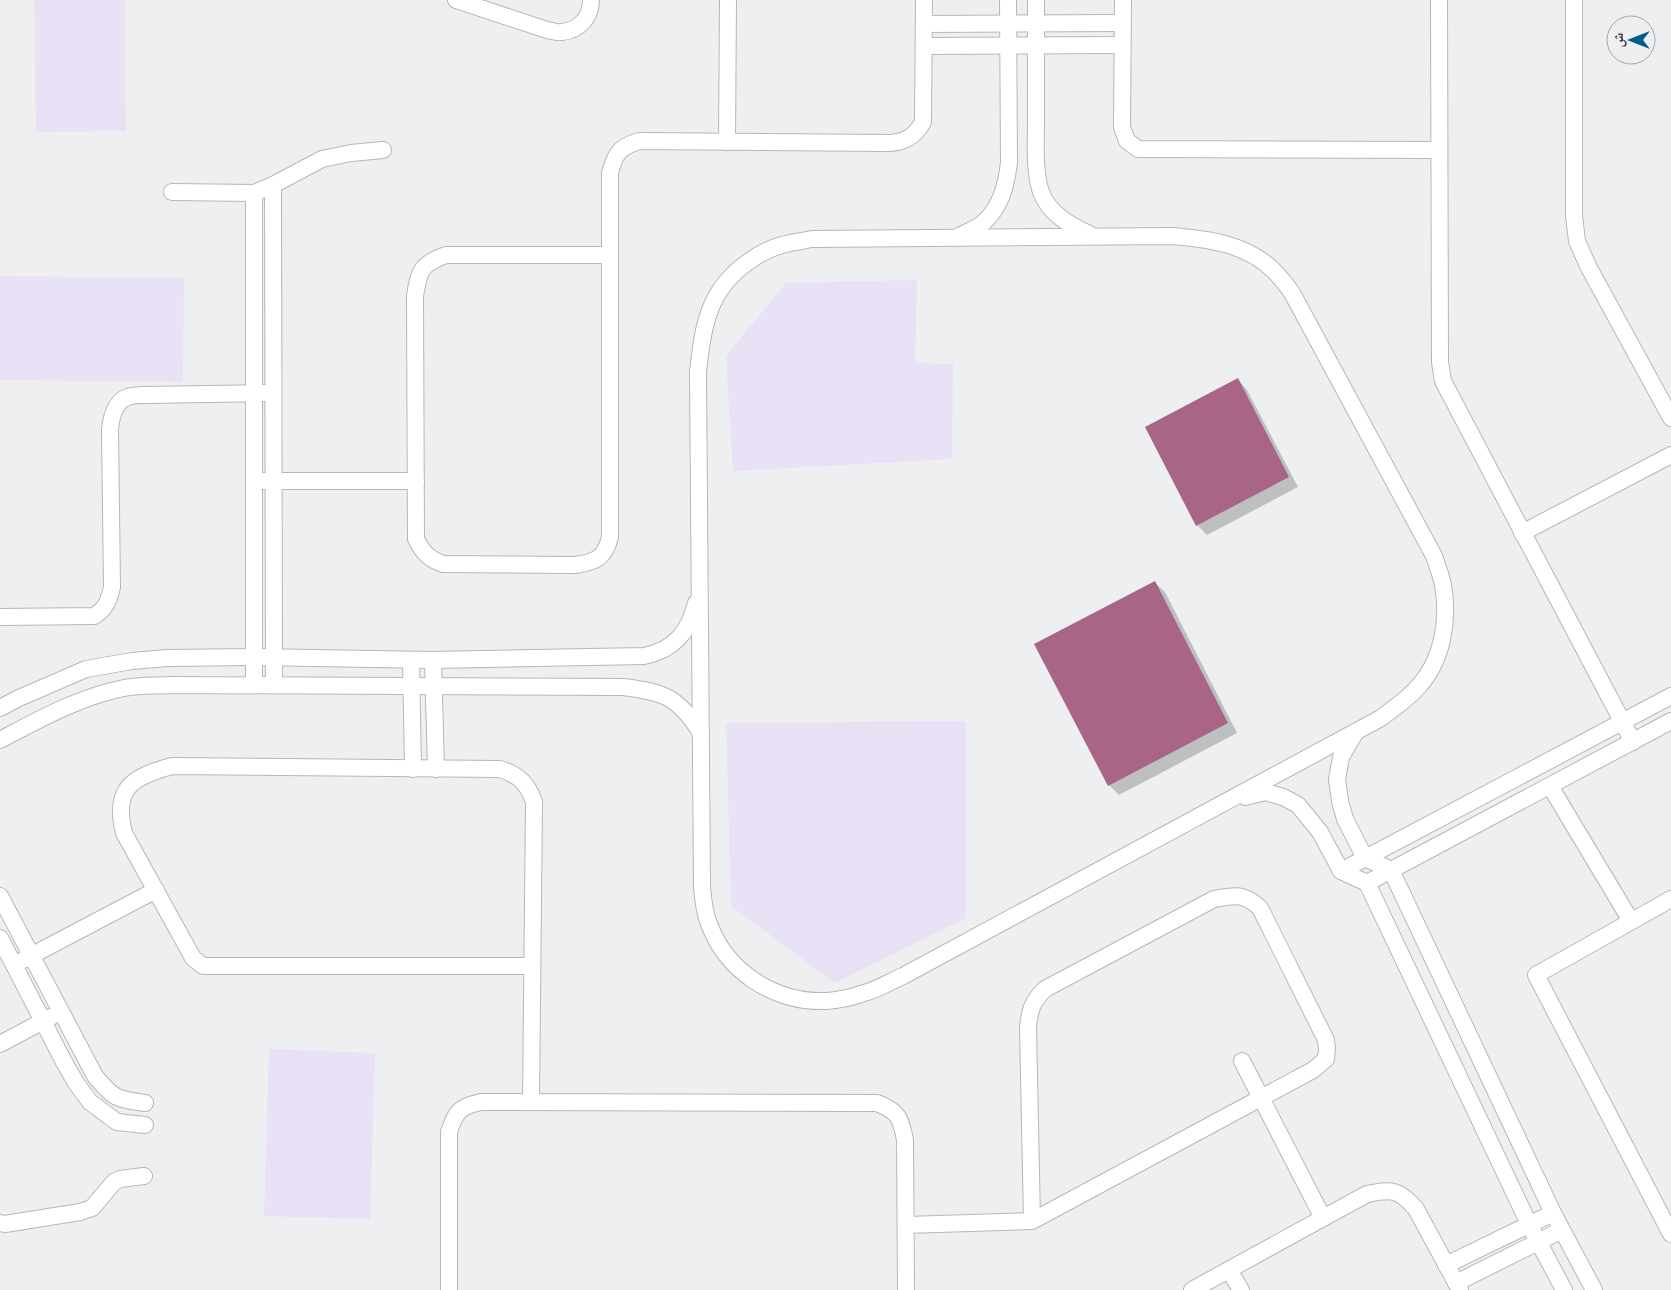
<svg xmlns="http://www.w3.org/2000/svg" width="1671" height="1290" viewBox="0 0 1671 1290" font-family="'Open Sans','Noto Naskh Arabic',sans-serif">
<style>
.commercial{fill:#e9e1f6}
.shadow{fill:#0003}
.building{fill:#a96586}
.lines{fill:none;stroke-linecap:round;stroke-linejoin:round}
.minor-casing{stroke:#b6b7ba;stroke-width:18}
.minor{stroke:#fff;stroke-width:16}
</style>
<rect width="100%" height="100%" fill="#eeeff1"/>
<g class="commercial">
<path d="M34,0H125L126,131L36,132Z"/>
<path d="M0,276L184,278L183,382L0,380Z"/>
<path d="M917,280L915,363L953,364L952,459L733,471L726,356L786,283Z"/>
<path d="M966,721V918L835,983L731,906L726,723Z"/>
<path d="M269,1049L375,1053L370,1219L264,1216Z"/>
</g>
<g class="shadow">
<path d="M1238,380L1247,390L1298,487L1207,535L1197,525L1146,428Z"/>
<path d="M1155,583L1165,592L1237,733L1119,795L1109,785Z"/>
</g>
<g class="building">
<path d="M1238,378L1289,477L1196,526L1145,427Z"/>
<path d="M1155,581L1228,723L1108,786L1034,644Z"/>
</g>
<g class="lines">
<defs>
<g id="minor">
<path d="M456,0L547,30C552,31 558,33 562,32C580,30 591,17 591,0"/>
<path d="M1036,0C1036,41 1036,82 1036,123C1036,144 1034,172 1041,192C1049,214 1070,225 1089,234"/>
<path d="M1123,0L1122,127L1127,141L1138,149L1439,150"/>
<path d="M1439,0L1440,362L1443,381L1633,742"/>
<path d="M1574,0V216L1577,241L1588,266L1671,418"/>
<path d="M924,24L1122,23"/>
<path d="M924,46L1122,45"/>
<path d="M727,142L728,0"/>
<path d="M273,185L274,685"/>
<path d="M172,192L254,193L273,185L322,159L351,153L383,150"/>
<path d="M254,193V685"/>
<path d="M959,236C966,232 977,229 983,223C1001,207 1006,186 1009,163L1008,0"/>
<path d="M1172,236C1209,239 1248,244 1275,272C1281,278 1287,286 1292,293L1434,556C1437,565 1441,575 1443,585C1449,620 1443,659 1419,686C1408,699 1394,708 1381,718L903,976C891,981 877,990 864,993C853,997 839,1000 827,1001C774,1003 725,971 708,921C704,911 703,898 702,887L698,372C703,326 708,290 748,262C759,254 770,248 782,245C792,242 802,241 812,239Z"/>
<path d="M610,255H446C421,264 419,270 415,296L416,539C423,553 429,559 443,564L575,565C596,562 605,558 610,537V173C615,153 620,147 639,141L888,143C905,143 915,136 923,122L924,0"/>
<path d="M263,481H416"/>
<path d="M1522,533L1671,455"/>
<path d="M0,617L94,616C106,609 109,600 112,587L110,430C111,418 115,401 128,397C133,395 140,395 145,395L264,393"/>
<path d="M411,660L413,769"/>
<path d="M433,660L436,769"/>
<path d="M0,708L19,698L86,669L132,661L167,658L253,657L433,660L644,656C674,650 689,632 696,603"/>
<path d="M1355,733L1341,757L1337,779L1340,801L1345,819L1365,858L1391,870L1553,1213L1594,1290"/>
<path d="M0,740C40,719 79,697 124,688C139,685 155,686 170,685L623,687C665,692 678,697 701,733"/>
<path d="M1550,786L1631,921"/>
<path d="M1245,797L1265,792L1283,797L1298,805L1320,832L1341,871L1367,883L1529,1224L1564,1290"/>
<path d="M1341,871L1671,696"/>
<path d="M1367,883L1671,721"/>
<path d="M0,896L95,1076C114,1099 116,1099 145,1103"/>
<path d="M1671,899L1536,975L1671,1234"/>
<path d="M0,938L64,1062L76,1083L90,1102L117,1122L145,1125"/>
<path d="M23,960L156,890"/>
<path d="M0,1044L51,1017"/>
<path d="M1242,1061L1323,1218"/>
<path d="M531,1102L534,802C528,784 519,775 500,769L172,766C131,777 113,789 124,833L193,958L203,966H531"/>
<path d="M0,1223L5,1224L80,1212L92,1208L114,1182L120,1179L144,1176"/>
<path d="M906,1225L1032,1221L1313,1070L1326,1059L1327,1049L1326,1040L1260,908C1244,893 1235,895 1214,899L1045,989C1032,1002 1030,1009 1028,1027L1032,1221"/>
<path d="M1446,1265L1553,1213"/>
<path d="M1229,1270L1241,1290"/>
<path d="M1456,1283L1562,1230"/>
<path d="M449,1290V1132C456,1111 459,1107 481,1102L877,1103C898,1111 901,1118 905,1140L906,1290"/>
<path d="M1192,1290L1367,1194C1392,1189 1399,1189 1416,1209L1460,1290"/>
</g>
</defs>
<use href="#minor" class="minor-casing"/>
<use href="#minor" class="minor"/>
</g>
<g transform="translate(1631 40) rotate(270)"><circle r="24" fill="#eeeff1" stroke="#a6a7a8"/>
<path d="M0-4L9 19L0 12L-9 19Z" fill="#035b8c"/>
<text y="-8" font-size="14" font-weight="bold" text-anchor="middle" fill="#393a3b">ش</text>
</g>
</svg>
